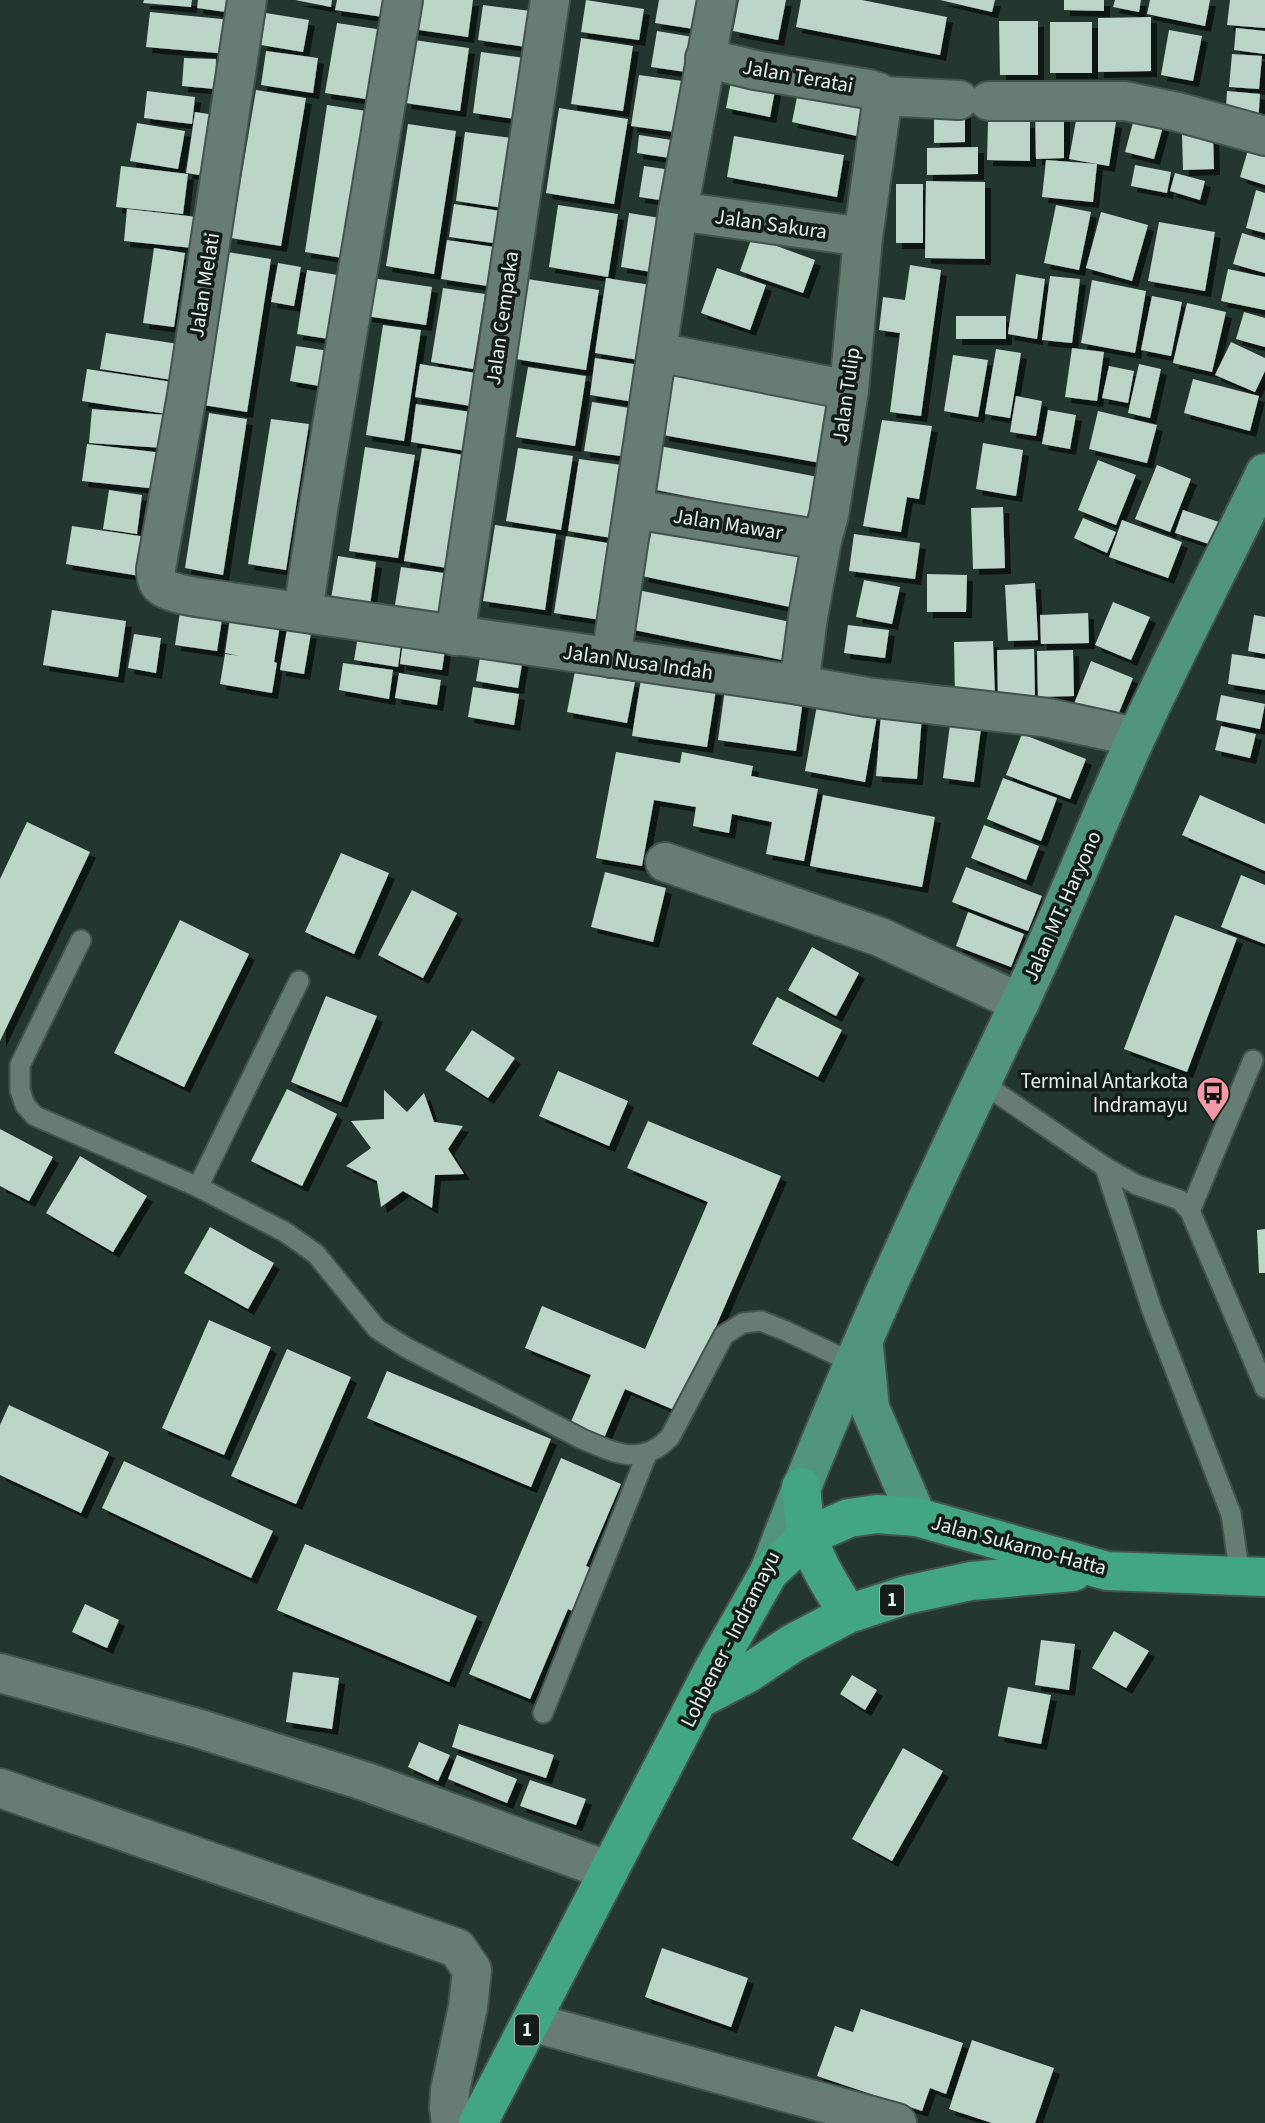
<svg xmlns="http://www.w3.org/2000/svg" width="1265" height="2123" viewBox="0 0 1265 2123" font-family="'Source Sans 3',sans-serif">
<style>
.building{fill:#bdd4c9;filter:url(#shadow)}
.lines{fill:none;stroke-linecap:round;stroke-linejoin:round}
.lane-casing{stroke:#43544e;stroke-width:23}
.street-casing{stroke:#43544e;stroke-width:42}
.primary-casing{stroke:#43544e;stroke-width:42}
.highway-casing{stroke:#43544e;stroke-width:42}
.lane{stroke:#677c73;stroke-width:19}
.street{stroke:#677c73;stroke-width:38}
.primary{stroke:#51957d;stroke-width:38}
.highway{stroke:#42a683;stroke-width:38}
.labels{text-anchor:middle;dominant-baseline:central;stroke-width:7;stroke-linejoin:round;paint-order:stroke}
.shield{fill:#131c18;stroke:#a5b0ab;stroke-width:2}
.shield-label{font-size:19px;font-weight:bold;fill:#e3efea}
.street-label{font-size:21px;fill:#e3efea;stroke:#131c18}
.poi-label{font-size:21px;fill:#e3efea;stroke:#131c18;text-anchor:end}
</style>
<defs>
<filter id="shadow"><feDropShadow dx="6" dy="6" stdDeviation="0" flood-color="#0009"/></filter>
</defs>
<rect width="100%" height="100%" fill="#23362f"/>
<g class="building">
<path d="M144,0H192L191,7L143,3Z"/>
<path d="M198,0H242L240,14L197,8Z"/>
<path d="M295,0H332L331,7Z"/>
<path d="M337,0H393L390,18L335,10Z"/>
<path d="M417,0H473L468,37L412,29Z"/>
<path d="M586,0L644,9L639,40L581,32Z"/>
<path d="M659,0H712L707,31L655,23Z"/>
<path d="M739,0H786L778,40L733,31Z"/>
<path d="M801,0H862L947,17L940,55L796,27Z"/>
<path d="M940,0H995L992,12Z"/>
<path d="M1064,0H1104V11L1064,10Z"/>
<path d="M1115,0H1141L1139,12L1113,7Z"/>
<path d="M1150,0H1210L1205,26L1147,14Z"/>
<path d="M1230,0H1265V28L1227,25Z"/>
<path d="M483,5L531,11L526,47L478,40Z"/>
<path d="M150,12L232,20L229,54L146,47Z"/>
<path d="M266,13L309,20L303,52L261,45Z"/>
<path d="M1151,17V71L1098,72V18Z"/>
<path d="M999,21H1038V75H1000Z"/>
<rect x="1050" y="22" width="42" height="51"/>
<path d="M337,23L383,30L373,100L325,93Z"/>
<path d="M1236,28L1265,31V54L1234,50Z"/>
<path d="M1169,30L1202,36L1193,81L1161,75Z"/>
<path d="M657,31L705,39L700,74L651,67Z"/>
<path d="M581,38L633,46L623,111L571,104Z"/>
<path d="M414,40L469,48L460,111L405,103Z"/>
<path d="M266,51L318,58L313,93L261,85Z"/>
<path d="M481,52L525,58L516,119L473,113Z"/>
<path d="M1232,54L1262,56L1259,89L1229,87Z"/>
<path d="M184,58L216,59L215,89L182,86Z"/>
<path d="M733,71L777,80L770,117L726,108Z"/>
<path d="M639,75L690,82L682,133L631,126Z"/>
<path d="M801,77L876,93L866,138L792,122Z"/>
<path d="M256,90L306,98L281,246L231,238Z"/>
<path d="M147,91L195,97L192,124L144,118Z"/>
<path d="M1227,91L1260,94L1258,124L1225,122Z"/>
<path d="M327,105L366,111L343,258L305,252Z"/>
<path d="M965,107V142L934,143V111Z"/>
<path d="M559,108L628,119L614,204L546,193Z"/>
<path d="M1035,108H1064V158L1036,159Z"/>
<path d="M1137,108L1166,116L1154,159L1125,152Z"/>
<path d="M195,112L222,116L213,177L186,173Z"/>
<path d="M1077,115L1116,122L1109,166L1069,159Z"/>
<path d="M988,122H1030V161L987,160Z"/>
<path d="M137,123L185,131L178,169L130,161Z"/>
<path d="M408,124L456,131L434,274L386,266Z"/>
<path d="M465,132L513,138L504,208L456,201Z"/>
<path d="M1213,133L1214,169L1183,170L1182,134Z"/>
<path d="M639,135L685,142L683,160L637,153Z"/>
<path d="M734,136L844,155L837,197L727,177Z"/>
<path d="M1251,140L1265,144V185L1240,177Z"/>
<path d="M978,147V174L927,175V148Z"/>
<path d="M1046,160L1097,164L1093,202L1042,197Z"/>
<path d="M1135,165L1171,172L1167,193L1131,186Z"/>
<path d="M121,166L188,174L183,214L116,207Z"/>
<path d="M644,166L678,171L674,202L639,197Z"/>
<path d="M1175,173L1205,181L1200,200L1170,191Z"/>
<path d="M926,181L985,182V259L925,258Z"/>
<rect x="896" y="184" width="27" height="59"/>
<path d="M1256,190L1265,193V233L1246,228Z"/>
<path d="M454,204L513,213L508,245L449,237Z"/>
<path d="M558,205L618,214L608,277L549,267Z"/>
<path d="M1056,205L1091,212L1079,270L1044,263Z"/>
<path d="M127,209L197,217L193,248L124,241Z"/>
<path d="M1101,212L1148,225L1132,281L1086,268Z"/>
<path d="M629,213L673,220L664,274L621,267Z"/>
<path d="M1159,222L1215,232L1205,291L1148,281Z"/>
<path d="M1242,233L1265,240V273L1233,264Z"/>
<path d="M752,237L815,260L803,293L740,271Z"/>
<path d="M447,240L508,249L501,288L441,279Z"/>
<path d="M154,248L185,253L174,327L143,323Z"/>
<path d="M221,251L271,259L247,412L197,404Z"/>
<path d="M278,263L301,267L294,306L271,302Z"/>
<path d="M910,265L941,270L921,416L890,412L900,333L879,330L883,297L905,300Z"/>
<path d="M717,268L766,285L750,330L701,313Z"/>
<path d="M1228,269L1265,277V310L1221,301Z"/>
<path d="M307,270L350,277L341,341L297,334Z"/>
<path d="M1016,274L1045,279L1037,339L1008,334Z"/>
<path d="M1050,276L1080,279L1072,343L1042,340Z"/>
<path d="M372,278L432,287L426,325L366,316Z"/>
<path d="M606,278L664,287L652,362L595,353Z"/>
<path d="M527,279L599,290L586,370L515,359Z"/>
<path d="M1092,280L1146,291L1135,353L1081,343Z"/>
<path d="M443,288L485,294L473,369L431,362Z"/>
<path d="M1152,296L1182,302L1171,356L1141,350Z"/>
<path d="M1187,303L1226,312L1212,372L1173,363Z"/>
<path d="M1244,312L1265,318V347L1236,339Z"/>
<rect x="956" y="316" width="50" height="23"/>
<path d="M383,325L421,330L404,441L366,435Z"/>
<path d="M106,333L185,345L179,381L100,369Z"/>
<path d="M1231,342L1265,358V371L1255,392L1215,375Z"/>
<path d="M296,346L343,353L337,389L290,381Z"/>
<path d="M1072,348L1104,352L1097,401L1065,397Z"/>
<path d="M996,349L1021,353L1010,418L985,414Z"/>
<path d="M953,355L988,360L978,417L944,411Z"/>
<path d="M595,358L640,365L634,402L590,395Z"/>
<path d="M420,364L482,374L477,407L415,397Z"/>
<path d="M1139,364L1161,369L1150,418L1128,413Z"/>
<path d="M1109,366L1134,371L1128,403L1102,398Z"/>
<path d="M528,367L586,376L575,446L516,437Z"/>
<path d="M87,369L172,382L167,414L82,401Z"/>
<path d="M674,376L836,405L826,464L663,435Z"/>
<path d="M1193,379L1259,396L1250,431L1184,413Z"/>
<path d="M1016,396L1042,401L1036,436L1010,432Z"/>
<path d="M592,402L642,410L635,458L584,451Z"/>
<path d="M416,404L478,413L472,452L411,442Z"/>
<path d="M92,409L166,415L164,448L89,443Z"/>
<path d="M1048,410L1076,415L1070,449L1042,444Z"/>
<path d="M1098,411L1157,425L1147,463L1089,449Z"/>
<path d="M209,413L247,419L223,575L185,568Z"/>
<path d="M271,419L309,424L286,570L248,564Z"/>
<path d="M882,420L932,426L919,499L907,497L901,532L863,526Z"/>
<path d="M983,443L1023,450L1016,496L976,489Z"/>
<path d="M87,444L163,453L158,489L82,481Z"/>
<path d="M660,446L818,477L810,520L651,489Z"/>
<path d="M365,447L415,455L398,558L349,551Z"/>
<path d="M422,448L464,455L447,568L404,561Z"/>
<path d="M518,448L573,456L561,530L506,521Z"/>
<path d="M579,459L629,466L618,539L568,531Z"/>
<path d="M1098,460L1136,475L1116,525L1078,510Z"/>
<path d="M1157,465L1191,479L1170,532L1135,519Z"/>
<path d="M109,490L142,495L137,534L103,529Z"/>
<path d="M1003,507L1005,568L973,569L971,508Z"/>
<path d="M1183,510L1219,522L1212,545L1175,533Z"/>
<path d="M1083,518L1116,532L1107,553L1074,538Z"/>
<path d="M1122,520L1182,542L1168,578L1109,557Z"/>
<path d="M495,525L556,534L545,610L483,601Z"/>
<path d="M653,525L801,557L790,607L642,576Z"/>
<path d="M72,526L153,538L146,577L66,564Z"/>
<path d="M854,534L920,543L915,579L849,571Z"/>
<path d="M566,536L620,545L608,621L554,613Z"/>
<path d="M338,556L376,562L370,605L331,599Z"/>
<path d="M401,567L444,573L437,618L394,611Z"/>
<path d="M927,574L967,575L966,612H927Z"/>
<path d="M864,580L900,587L892,624L856,617Z"/>
<path d="M1035,583L1038,640L1008,641L1005,585Z"/>
<path d="M638,590L795,623L787,661L629,629Z"/>
<path d="M1113,602L1150,617L1131,660L1095,645Z"/>
<path d="M52,610L126,621L118,677L43,665Z"/>
<path d="M231,611L281,619L274,662L277,663L272,693L220,684L225,654L240,656L225,653Z"/>
<path d="M180,612L222,619L217,651L175,645Z"/>
<path d="M1088,613L1089,643L1041,644L1040,615Z"/>
<path d="M1254,615L1265,617V654L1248,651Z"/>
<path d="M848,625L889,630L885,658L844,653Z"/>
<path d="M287,629L311,633L304,674L280,670Z"/>
<path d="M359,630L402,637L398,667L354,660Z"/>
<path d="M134,634L161,638L156,673L128,668Z"/>
<path d="M993,641L995,697H955L954,642Z"/>
<path d="M403,643L445,650L442,670L400,664Z"/>
<path d="M1034,649L1035,697H998L997,650Z"/>
<path d="M1073,650L1074,696L1038,697L1037,651Z"/>
<path d="M481,651L523,658L518,688L476,681Z"/>
<path d="M1232,654L1265,659V690L1228,684Z"/>
<path d="M1091,661L1133,678L1116,720L1074,704Z"/>
<path d="M343,663L393,670L389,699L339,690Z"/>
<path d="M575,671L635,682L627,723L567,712Z"/>
<path d="M399,673L441,680L437,705L395,698Z"/>
<path d="M641,679L716,690L707,747L632,736Z"/>
<path d="M473,687L519,694L514,725L468,717Z"/>
<path d="M725,689L803,700L796,751L718,740Z"/>
<path d="M1221,695L1265,704L1260,729L1216,720Z"/>
<path d="M817,705L877,716L865,782L805,771Z"/>
<path d="M881,713L922,716L917,779L876,776Z"/>
<path d="M951,717L982,721L974,782L943,778Z"/>
<path d="M1221,726L1256,734L1250,758L1215,750Z"/>
<path d="M1022,734L1086,759L1070,799L1006,775Z"/>
<path d="M616,752L680,763L682,752L753,766L751,776L818,789L804,861L766,854L772,822L732,814L729,833L693,826L696,807L654,800L642,866L596,858Z"/>
<path d="M1003,778L1057,798L1041,841L987,819Z"/>
<path d="M823,795L935,817L922,887L810,866Z"/>
<path d="M1200,795L1265,824V871L1182,835Z"/>
<path d="M27,822L90,852L0,1041V879Z"/>
<path d="M984,825L1039,846L1026,880L971,858Z"/>
<path d="M341,853L389,873L354,954L305,932Z"/>
<path d="M966,867L1042,896L1028,931L952,902Z"/>
<path d="M605,872L666,888L653,942L591,927Z"/>
<path d="M1241,875L1265,885V944L1221,927Z"/>
<path d="M412,890L457,913L423,978L378,955Z"/>
<path d="M968,912L1024,934L1011,967L956,946Z"/>
<path d="M1175,915L1237,938L1187,1072L1124,1049Z"/>
<path d="M180,920L249,954L184,1087L114,1053Z"/>
<path d="M812,947L859,973L836,1016L788,990Z"/>
<path d="M326,996L377,1016L341,1102L291,1082Z"/>
<path d="M777,997L842,1030L818,1077L752,1044Z"/>
<path d="M472,1030L515,1058L488,1098L445,1070Z"/>
<path d="M558,1071L628,1101L609,1146L539,1116Z"/>
<path d="M287,1089L337,1114L302,1186L251,1161Z"/>
<path d="M384,1090L407,1112L424,1093L434,1122L463,1126L448,1149L464,1174L435,1175L432,1208L403,1191L381,1207L377,1181L346,1166L371,1148L351,1121L384,1119Z"/>
<path d="M648,1121L781,1176L679,1412L625,1389L601,1445L567,1431L591,1375L525,1348L542,1306L645,1349L708,1202L627,1168Z"/>
<path d="M0,1129L53,1157L29,1201L0,1186Z"/>
<path d="M80,1156L147,1196L113,1252L46,1213Z"/>
<path d="M210,1227L274,1263L248,1309L184,1273Z"/>
<path d="M1265,1229V1273H1259L1257,1230Z"/>
<path d="M209,1320L271,1347L224,1455L162,1428Z"/>
<path d="M287,1349L351,1377L296,1504L231,1476Z"/>
<path d="M387,1371L551,1439L531,1487L367,1418Z"/>
<path d="M9,1405L109,1452L81,1513L0,1475V1425Z"/>
<path d="M561,1458L621,1484L586,1566L598,1571L579,1614L568,1609L530,1699L469,1674Z"/>
<path d="M124,1461L273,1531L251,1578L102,1508Z"/>
<path d="M305,1544L477,1616L449,1682L277,1610Z"/>
<path d="M85,1604L119,1620L107,1648L72,1632Z"/>
<path d="M1114,1631L1149,1651L1126,1688L1092,1668Z"/>
<path d="M1041,1640L1075,1644L1069,1690L1035,1685Z"/>
<path d="M293,1672L339,1678L332,1729L286,1722Z"/>
<path d="M852,1675L877,1690L865,1710L840,1694Z"/>
<path d="M1008,1687L1051,1695L1041,1744L998,1736Z"/>
<path d="M459,1724L554,1755L546,1778L452,1747Z"/>
<path d="M419,1742L450,1755L438,1781L408,1767Z"/>
<path d="M903,1748L943,1771L892,1861L852,1839Z"/>
<path d="M457,1755L517,1779L507,1803L448,1779Z"/>
<path d="M530,1780L586,1799L576,1825L520,1806Z"/>
<path d="M662,1948L748,1978L731,2027L645,1997Z"/>
<path d="M861,2009L963,2043L946,2094L930,2088L922,2111L817,2076L835,2026L853,2032Z"/>
<path d="M972,2040L1054,2068L1035,2123H992L949,2109Z"/>
</g>
<g class="lines">
<defs>
<g id="lane">
<path d="M81,940L20,1065V1090L25,1105L35,1116L198,1187L285,1232L316,1254L377,1329L405,1347L582,1439C615,1453 642,1467 670,1437L724,1335L743,1323L761,1321L786,1331L855,1364"/>
<path d="M981,1082L1105,1167L1137,1185L1180,1200L1190,1211L1265,1388"/>
<path d="M1105,1167L1152,1310L1231,1514L1240,1576"/>
<path d="M198,1187L299,981"/>
<path d="M1190,1211L1253,1060"/>
<path d="M543,1713L647,1454"/>
</g>
<g id="street">
<path d="M247,0L187,395L156,569C156,574 156,580 160,585C169,596 215,599 230,602L799,685L867,697L1049,718L1136,737"/>
<path d="M705,58L755,70L868,89L878,92L883,96L863,237L849,390L829,515L822,540L808,617L799,685"/>
<path d="M883,96L959,100"/>
<path d="M989,101H1125L1178,112L1265,136"/>
<path d="M678,211L863,237"/>
<path d="M657,352L849,390"/>
<path d="M634,509L822,540"/>
<path d="M303,612L318,510L403,0"/>
<path d="M455,636L550,0"/>
<path d="M611,658L678,211L717,0"/>
<path d="M665,862L880,937L1020,1003"/>
<path d="M0,1673L197,1728L367,1782L609,1871"/>
<path d="M0,1788L457,1948L472,1970L468,2007L450,2090L449,2108L451,2123"/>
<path d="M531,2022L897,2123"/>
</g>
<g id="primary">
<path d="M864,1347L870,1408L917,1517"/>
<path d="M769,1572C841,1380 929,1192 1018,1006C1060,919 1095,828 1135,740C1176,650 1223,562 1265,473"/>
</g>
<g id="highway">
<path d="M801,1487C803,1504 803,1520 808,1536C816,1564 833,1589 848,1614"/>
<path d="M699,1699L747,1674L793,1643L848,1614L906,1595L971,1581L1073,1572"/>
<path d="M478,2123L712,1672L769,1572L808,1536L849,1518L877,1514L917,1517L1107,1571L1265,1577"/>
</g>
</defs>
<use href="#lane" class="lane-casing"/>
<use href="#street" class="street-casing"/>
<use href="#primary" class="primary-casing"/>
<use href="#highway" class="highway-casing"/>
<use href="#lane" class="lane"/>
<use href="#street" class="street"/>
<use href="#primary" class="primary"/>
<use href="#highway" class="highway"/>
</g>
<defs>
<symbol id="bus-pin" viewBox="-11 -11 22 30"><path d="M0 17L-7.5 6A9.5 9.5 0 1 1 7.5 6Z" fill="#f39aa9" stroke="#131c18"/><path d="M-5-6H5V4H4V6H2V4H-2V6H-4V4H-5ZM-3.5-4V0h7V-4ZM-3.5 1.2v1.5H-2V1.2ZM2 1.2v1.5H3.5V1.2Z" fill="#111"/></symbol>
</defs>
<g fill-rule="evenodd">
<use href="#bus-pin" x="1194" y="1074" width="38" height="52"/>
</g>
<g class="labels">
<g class="shield">
<rect x="880" y="1584.5" width="24" height="31" rx="5"/>
<rect x="515" y="2014.5" width="24" height="31" rx="5"/>
</g>
<g class="shield-label">
<text x="892" y="1600">1</text>
<text x="527" y="2030">1</text>
</g>
<g class="street-label">
<text transform="translate(798 76) rotate(10)">Jalan Teratai</text>
<text transform="translate(771 224) rotate(8)">Jalan Sakura</text>
<text transform="translate(204 285) rotate(-81)">Jalan Melati</text>
<text transform="translate(502 318) rotate(-82)">Jalan Cempaka</text>
<text transform="translate(846 395) rotate(-82)">Jalan Tulip</text>
<text transform="translate(728 524) rotate(9)">Jalan Mawar</text>
<text transform="translate(638 662) rotate(8)">Jalan Nusa Indah</text>
<text transform="translate(1062 906) rotate(-66)">Jalan MT. Haryono</text>
<text transform="translate(1019 1545) rotate(15)">Jalan Sukarno-Hatta</text>
<text transform="translate(730 1639) rotate(-63)">Lohbener - Indramayu</text>
</g>
<g class="poi-label">
<text x="1188" y="1081">Terminal Antarkota<tspan x="1188" dy="24">Indramayu</tspan></text>
</g>
</g>
</svg>
